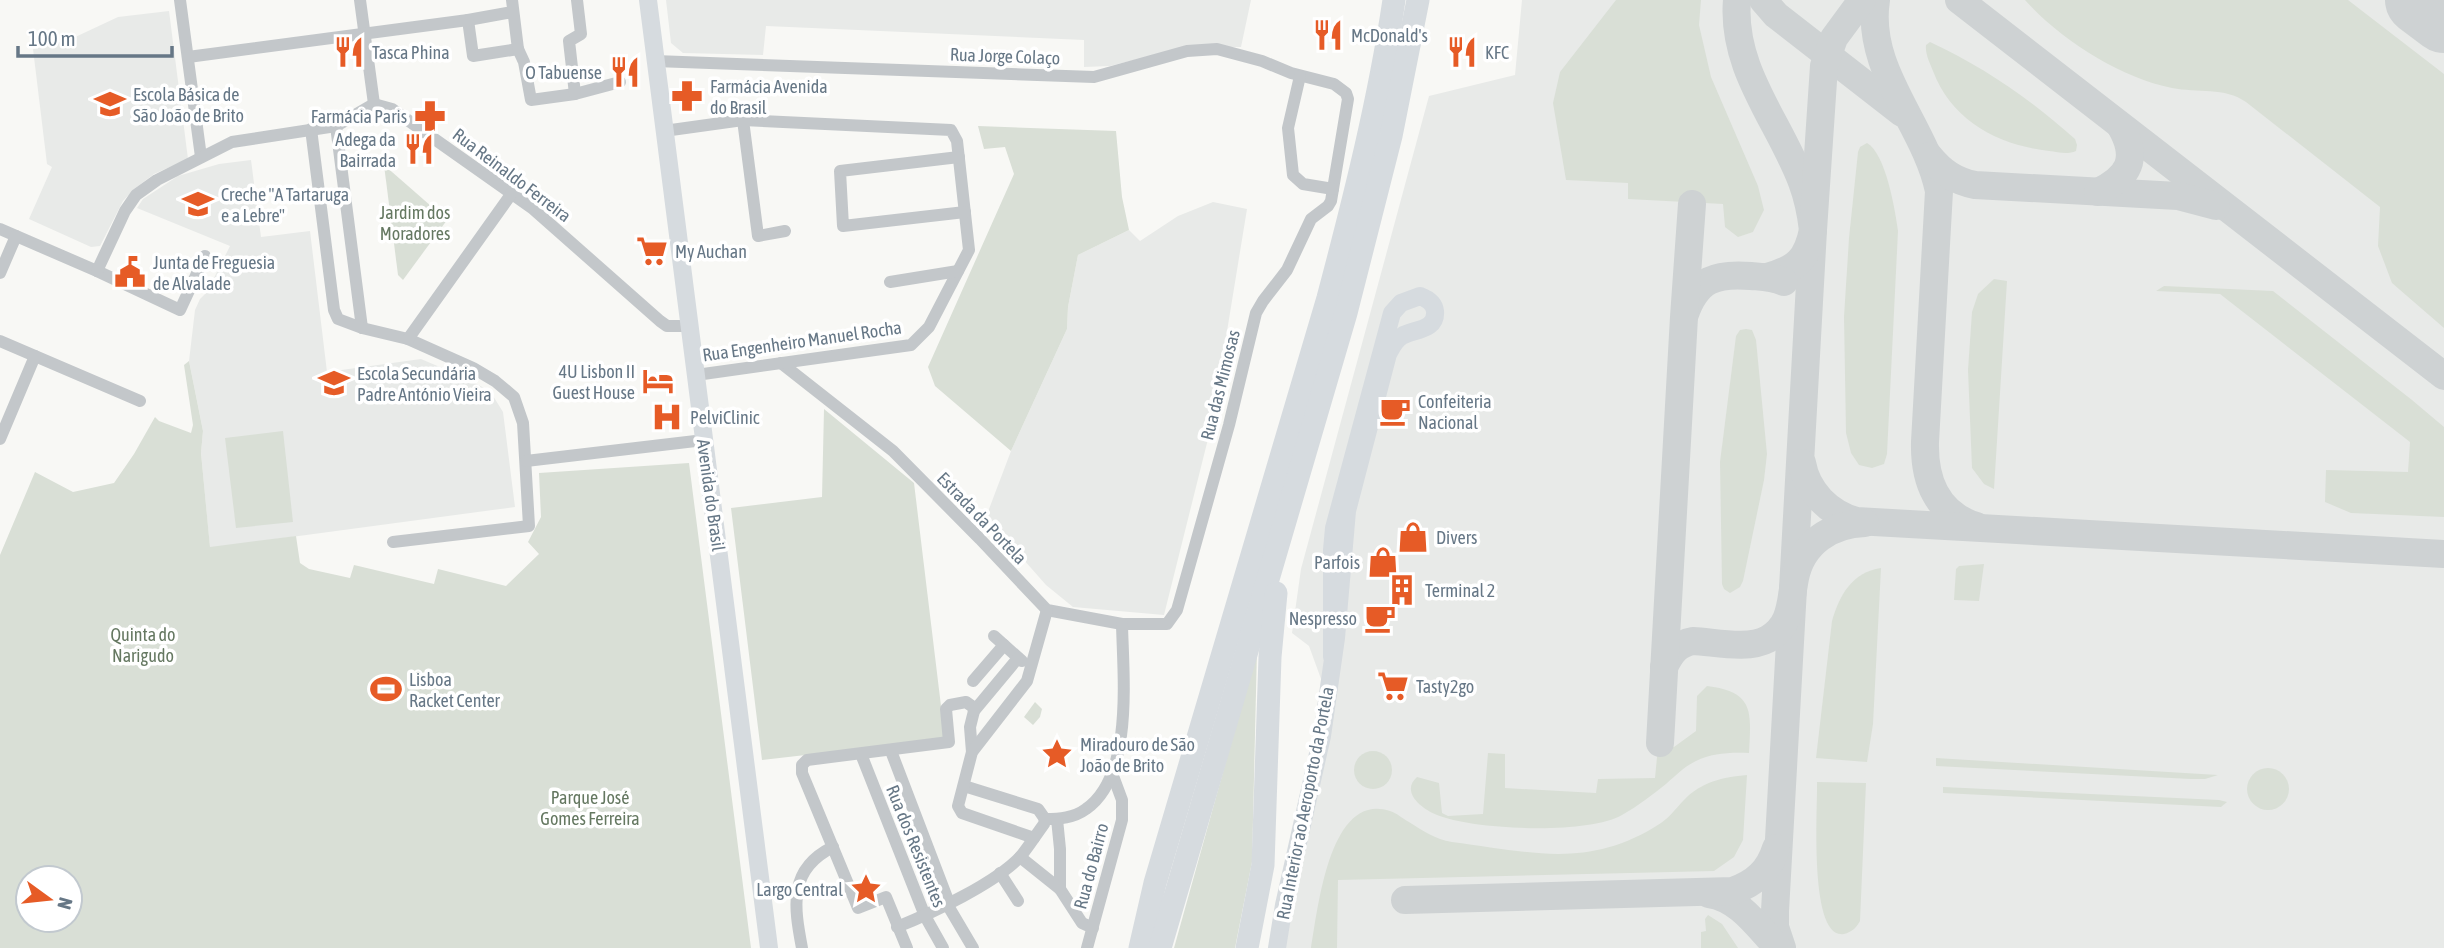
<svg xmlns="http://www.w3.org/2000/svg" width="2444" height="948" viewBox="0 0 2444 948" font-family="'Asap Condensed',sans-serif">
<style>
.built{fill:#e8eae8}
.green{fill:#d9dfd6;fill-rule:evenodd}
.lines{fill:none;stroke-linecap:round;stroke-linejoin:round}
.taxiway{stroke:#ced2d3;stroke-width:28}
.runway{stroke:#ced2d3;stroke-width:70}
.street{stroke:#c3c7ca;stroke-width:12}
.secondary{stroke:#d6dbdf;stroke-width:18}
.highway{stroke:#d6dbdf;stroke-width:23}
.labels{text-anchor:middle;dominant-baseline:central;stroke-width:7;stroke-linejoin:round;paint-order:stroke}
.poi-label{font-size:18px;fill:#667786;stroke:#fff;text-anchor:start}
.street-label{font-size:18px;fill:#667786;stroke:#fff}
.park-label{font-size:18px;fill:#657861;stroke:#fff}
</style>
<rect width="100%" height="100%" fill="#f8f8f5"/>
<g class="built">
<path d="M666,0H1251L1241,47H1186L1110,66L1084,67V40L766,26L763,55L683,53L671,43Z"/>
<path d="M1522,0H2444V948H1285L1332,709L1309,646L1292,633L1301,569L1429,96L1515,75Z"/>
<path d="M169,11L188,159L154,174L134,189L123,201L100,246L91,247L29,219L52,167L47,164L33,49L71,39L118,17Z"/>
<path d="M251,160L261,237L310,231L327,372L421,359L461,376L490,391L503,412L515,507L210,548L201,453L203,431L189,361L195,310L200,299L207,292L230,246L137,208L143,199L178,176L219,164Z"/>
<path d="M1213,202L1247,209L1212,423L1164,615L1073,607L1046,585L986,517L1011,451L1067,329L1068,307L1078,255L1129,230L1140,241L1178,216Z"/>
</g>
<g class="green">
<path d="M1616,0H1701L1699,25L1711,77L1758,186L1764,210L1753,232L1738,237L1725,227L1723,204L1628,199V183L1566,180L1553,103L1560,72Z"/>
<path d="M2025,0H2348L2444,74V328L2392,283L2378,246L2380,207L2246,102C2225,87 2197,93 2172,88C2119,77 2061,40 2025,0Z"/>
<path d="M1930,42C1984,67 2030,99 2075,139L2077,145L2076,151C2067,155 2058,152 2049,151C1998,145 1952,121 1933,71C1930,63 1925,54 1926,45Z"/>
<path d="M978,126L1116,131L1122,197L1129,230L1078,255L1068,307L1067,329L1011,451L935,386L928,367L1014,174L1005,147L984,149Z"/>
<path d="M1867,143C1886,154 1895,210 1898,231L1887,454L1884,464L1872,468L1859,465L1851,453L1846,433L1844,317L1849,238L1858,152L1860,147Z"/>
<path d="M384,165L447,220L403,280L398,275Z"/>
<path d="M1994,279L2007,281L1994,489L1984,484L1972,468L1968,370L1972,312L1978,294Z"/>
<path d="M2164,286L2273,291L2412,400L2444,427V517L2351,513L2325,502L2326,470L2408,472L2410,442L2220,294L2156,291Z"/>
<path d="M1746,329L1752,330L1756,340L1767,454L1764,480L1743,581L1740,587L1730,593L1724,589L1722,584L1720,462L1736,336L1740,330Z"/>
<path d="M189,361L203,431L201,453L210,547L296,536L300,563L309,569L350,578L354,565L434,584L438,569L506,586L539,554L528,542L541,517L539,473L689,463L751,948H0V555L35,472L73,492L114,483L134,454L155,417L159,421L191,433L193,425L184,365ZM28,878H70V920H28Z"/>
<path d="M824,409L914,483L945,739L762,760L731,508L822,497Z"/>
<path d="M283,431L293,522L236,528L225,438Z"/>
<path d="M1984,564L1979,601L1954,600L1956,569L1959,566Z"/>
<path d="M1881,568L1873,724L1867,762L1816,758L1832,621C1839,596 1852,572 1881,568Z"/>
<path d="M1257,650L1252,862L1235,948H1174Z"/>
<path d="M1707,686C1755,692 1751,712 1749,753C1731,752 1712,753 1696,761C1685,766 1675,776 1666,784C1652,795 1638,806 1622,815C1587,835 1474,830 1437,815C1422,809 1400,792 1417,777L1439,783L1442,813L1448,816L1483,814L1488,753L1505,754V788L1596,793L1598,779L1655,778L1658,747H1674L1696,731L1697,696Z"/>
<path d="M1035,702L1042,709L1040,717L1033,725L1024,717Z"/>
<circle cx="1373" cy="770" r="19"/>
<path d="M1936,758L2218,775L2205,779H2191L1936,766Z"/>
<circle cx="2268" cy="789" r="21"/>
<path d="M1747,775L1743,840L1734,857L1714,871L1338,880L1337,948H1311C1318,910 1329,791 1390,811C1397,813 1403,819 1409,822C1423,831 1435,839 1452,842C1531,852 1589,870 1661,823C1670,817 1676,808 1684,800C1701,782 1723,777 1747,775Z"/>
<path d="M1817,782L1866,783L1860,921C1856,928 1852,932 1844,934C1808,940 1818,804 1817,782Z"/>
<path d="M1943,787L2219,800L2227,802L2221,807L1943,793Z"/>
<path d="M1708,915L1722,924L1738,948H1701V932L1706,931L1705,919Z"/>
</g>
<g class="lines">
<g class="taxiway">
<path d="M1737,0C1731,69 1779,121 1802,182C1808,198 1811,213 1813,230L1775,911V927L1782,948"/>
<path d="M1763,0L1776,15L1902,113"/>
<path d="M1876,0C1865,71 1925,124 1939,191L1925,442C1924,481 1937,514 1976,526"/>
<path d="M1959,0L2444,376"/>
<path d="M1929,156C1942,172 1955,181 1975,185L2178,196L2216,206"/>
<path d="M2098,192C2129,177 2139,159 2121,127"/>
<path d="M1767,277C1797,269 1807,259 1813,230L1824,66L1834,38L1862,0"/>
<path d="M1685,314C1697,279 1716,273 1751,276C1763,277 1773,277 1784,282"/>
<path d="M1802,463C1807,492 1829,513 1856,521L2444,554"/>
<path d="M1664,667C1671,653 1677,644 1693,641C1715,642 1748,650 1768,639C1792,625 1790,603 1795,578C1802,543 1831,524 1865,523"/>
<path d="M1660,743L1684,317L1692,204"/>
<path d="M1709,894C1739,898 1758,927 1778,948"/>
<path d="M1405,900L1733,891C1755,883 1769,871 1776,848"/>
</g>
<path class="runway" d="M2420,0L2444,18"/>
<g class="street">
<path d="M180,0L201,157"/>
<path d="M360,0L374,104"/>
<path d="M512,0L518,49L473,56L468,20L512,12"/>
<path d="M518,49L524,62L531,100L575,94L620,82"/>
<path d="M188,57L468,20"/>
<path d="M655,61L1094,77L1187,51L1217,49L1262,61L1291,73L1334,84L1346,93L1348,99L1331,201L1328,206L1311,219L1287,270L1263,301L1256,313L1229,425L1177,610L1167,624H1122L1047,610L980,539L893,451L781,363"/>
<path d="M1300,76L1288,128L1293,175L1303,184L1333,189"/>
<path d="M575,94L569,41L581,34L577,0"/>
<path d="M374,104L392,109L532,208L660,321L667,326H689"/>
<path d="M743,120L758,236L785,231"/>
<path d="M336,126L362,328"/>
<path d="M311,129L334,310L338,319L362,328L408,339L473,368L495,381L514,397L523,423L529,526L393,542"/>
<path d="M664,131L743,120L951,130L957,141L969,250L929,327L911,345L696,375"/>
<path d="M959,157L840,171L843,226L965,212"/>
<path d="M0,229L97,271L180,310L205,256"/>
<path d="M97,271L125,211L136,195L157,180L232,142L336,126L374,104"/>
<path d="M0,273L16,236"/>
<path d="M890,282L958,271"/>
<path d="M408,339L512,193"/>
<path d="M0,341L140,401"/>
<path d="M0,439L35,356"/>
<path d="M526,461L704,440"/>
<path d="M994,636L1022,661"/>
<path d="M973,681L1004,645"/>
<path d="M891,751L949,903"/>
<path d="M972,752L970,727L974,711L1018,658"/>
<path d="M861,754L925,916L943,948"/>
<path d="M964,786L1038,809L1045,819"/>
<path d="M1045,819C1059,819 1074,818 1086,809C1134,776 1123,675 1122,624"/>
<path d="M1057,819L1060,849V889L1082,923L1093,928"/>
<path d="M1034,838L962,813L958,806L972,752L1027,681L1047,610"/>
<path d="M1020,857L1060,889"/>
<path d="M1000,873L1018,901"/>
<path d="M947,904L973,948"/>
<path d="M897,927C932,913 996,883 1021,856C1029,846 1036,835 1044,824L1045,819"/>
<path d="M802,948C794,906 788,869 833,847"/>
<path d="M907,948L886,897L858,908L802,773V765L807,760L949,742L946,709L950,705L966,702L973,707L974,711"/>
<path d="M1087,948L1122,820V800L1112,773"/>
</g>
<g class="secondary">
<path d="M648,0L769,948"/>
<path d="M1277,948L1284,905L1322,736L1336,638L1347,511L1388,354C1392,347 1395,340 1402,336C1413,329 1437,331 1435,311C1434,303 1428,299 1420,296L1401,303L1392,313L1334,528L1332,550V657"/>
</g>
<g class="highway">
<path d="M1140,948L1155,883L1328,298C1354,200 1379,101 1394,0"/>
<path d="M1160,948L1346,313L1391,136L1418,0"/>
<path d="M1247,948L1263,865L1270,657L1276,593"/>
</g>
</g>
<defs>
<symbol id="restaurant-bare" viewBox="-9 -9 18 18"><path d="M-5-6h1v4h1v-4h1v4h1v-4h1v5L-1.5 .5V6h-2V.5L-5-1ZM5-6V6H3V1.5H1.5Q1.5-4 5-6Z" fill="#e65b26" stroke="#fff" stroke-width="2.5" paint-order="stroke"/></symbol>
<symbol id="pharmacy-bare" viewBox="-9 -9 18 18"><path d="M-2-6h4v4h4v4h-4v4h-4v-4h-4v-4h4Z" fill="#e65b26" stroke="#fff" stroke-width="2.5" paint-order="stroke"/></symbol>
<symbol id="school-bare" viewBox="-9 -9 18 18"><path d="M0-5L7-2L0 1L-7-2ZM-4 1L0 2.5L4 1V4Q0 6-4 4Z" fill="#e65b26" stroke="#fff" stroke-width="2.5" paint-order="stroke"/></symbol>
<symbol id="supermarket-bare" viewBox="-9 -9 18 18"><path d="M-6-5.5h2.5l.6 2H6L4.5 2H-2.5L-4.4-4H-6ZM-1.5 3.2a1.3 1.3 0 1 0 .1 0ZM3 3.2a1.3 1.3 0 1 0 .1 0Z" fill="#e65b26" stroke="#fff" stroke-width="2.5" paint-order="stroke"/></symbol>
<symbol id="civic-bare" viewBox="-9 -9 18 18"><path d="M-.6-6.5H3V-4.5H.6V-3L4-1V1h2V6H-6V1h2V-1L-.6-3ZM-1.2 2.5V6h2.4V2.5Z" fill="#e65b26" stroke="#fff" stroke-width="2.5" paint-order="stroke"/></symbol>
<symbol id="hotel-bare" viewBox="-9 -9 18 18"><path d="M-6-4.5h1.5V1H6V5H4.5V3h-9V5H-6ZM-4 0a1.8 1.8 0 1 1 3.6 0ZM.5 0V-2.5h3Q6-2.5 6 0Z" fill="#e65b26" stroke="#fff" stroke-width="2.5" paint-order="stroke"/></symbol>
<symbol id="cafe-bare" viewBox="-9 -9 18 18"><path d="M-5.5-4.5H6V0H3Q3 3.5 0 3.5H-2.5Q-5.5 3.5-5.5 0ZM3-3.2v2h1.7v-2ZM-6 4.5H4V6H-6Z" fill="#e65b26" stroke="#fff" stroke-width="2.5" paint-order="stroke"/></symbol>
<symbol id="hospital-bare" viewBox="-9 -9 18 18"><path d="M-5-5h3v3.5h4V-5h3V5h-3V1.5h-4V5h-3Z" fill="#e65b26" stroke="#fff" stroke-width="2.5" paint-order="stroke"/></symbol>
<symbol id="shop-bare" viewBox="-9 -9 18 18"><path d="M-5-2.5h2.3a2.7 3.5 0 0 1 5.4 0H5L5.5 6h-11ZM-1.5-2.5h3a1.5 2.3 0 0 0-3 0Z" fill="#e65b26" stroke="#fff" stroke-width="2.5" paint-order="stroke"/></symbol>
<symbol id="building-bare" viewBox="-9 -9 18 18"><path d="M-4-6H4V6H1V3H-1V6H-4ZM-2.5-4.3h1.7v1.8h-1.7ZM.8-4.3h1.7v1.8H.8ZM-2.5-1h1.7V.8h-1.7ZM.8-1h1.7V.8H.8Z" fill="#e65b26" stroke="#fff" stroke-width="2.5" paint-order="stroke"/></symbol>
<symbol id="stadium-bare" viewBox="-9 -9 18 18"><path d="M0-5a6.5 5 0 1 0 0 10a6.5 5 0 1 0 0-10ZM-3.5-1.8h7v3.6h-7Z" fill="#e65b26" stroke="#fff" stroke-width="2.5" paint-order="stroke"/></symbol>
<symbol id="sight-bare" viewBox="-9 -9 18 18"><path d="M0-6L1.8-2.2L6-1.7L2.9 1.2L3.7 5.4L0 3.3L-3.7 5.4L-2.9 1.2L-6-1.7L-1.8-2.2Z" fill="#e65b26" stroke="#fff" stroke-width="2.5" paint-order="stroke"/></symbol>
</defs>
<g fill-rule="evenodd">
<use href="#restaurant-bare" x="1306" y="13" width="44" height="44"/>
<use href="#restaurant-bare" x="327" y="30" width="44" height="44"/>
<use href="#restaurant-bare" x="1440" y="30" width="44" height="44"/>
<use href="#restaurant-bare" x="603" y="50" width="44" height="44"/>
<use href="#pharmacy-bare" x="665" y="74" width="44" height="44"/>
<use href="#school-bare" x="88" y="82" width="44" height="44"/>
<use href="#pharmacy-bare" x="408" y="94" width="44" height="44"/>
<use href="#restaurant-bare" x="397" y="127" width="44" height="44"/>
<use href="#school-bare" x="176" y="182" width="44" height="44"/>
<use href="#supermarket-bare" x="630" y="229" width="44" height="44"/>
<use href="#civic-bare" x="108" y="250" width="44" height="44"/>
<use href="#hotel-bare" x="636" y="359" width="44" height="44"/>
<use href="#school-bare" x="312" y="361" width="44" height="44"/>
<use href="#cafe-bare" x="1373" y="389" width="44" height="44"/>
<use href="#hospital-bare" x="645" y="395" width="44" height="44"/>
<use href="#shop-bare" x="1391" y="515" width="44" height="44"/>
<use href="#shop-bare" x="1361" y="540" width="44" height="44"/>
<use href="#building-bare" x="1380" y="568" width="44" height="44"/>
<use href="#cafe-bare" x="1358" y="596" width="44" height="44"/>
<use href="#supermarket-bare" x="1371" y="664" width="44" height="44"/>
<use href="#stadium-bare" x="364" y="667" width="44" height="44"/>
<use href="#sight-bare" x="1035" y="732" width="44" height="44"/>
<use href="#sight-bare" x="844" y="867" width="44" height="44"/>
</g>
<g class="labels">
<g class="poi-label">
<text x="1351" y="35">McDonald's</text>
<text x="372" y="52">Tasca Phina</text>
<text x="1485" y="52">KFC</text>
<text x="602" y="72" text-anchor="end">O Tabuense</text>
<text x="710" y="86">Farmácia Avenida<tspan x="710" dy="21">do Brasil</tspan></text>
<text x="133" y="94">Escola Básica de<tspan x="133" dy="21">São João de Brito</tspan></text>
<text x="407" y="116" text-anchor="end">Farmácia Paris</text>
<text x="396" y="139" text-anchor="end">Adega da<tspan x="396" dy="21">Bairrada</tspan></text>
<text x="221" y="194">Creche "A Tartaruga<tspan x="221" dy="21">e a Lebre"</tspan></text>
<text x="675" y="251">My Auchan</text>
<text x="153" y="262">Junta de Freguesia<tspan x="153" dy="21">de Alvalade</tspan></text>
<text x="635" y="371" text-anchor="end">4U Lisbon II<tspan x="635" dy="21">Guest House</tspan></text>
<text x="357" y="373">Escola Secundária<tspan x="357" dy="21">Padre António Vieira</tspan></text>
<text x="1418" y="401">Confeiteria<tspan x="1418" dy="21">Nacional</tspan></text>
<text x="690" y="417">PelviClinic</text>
<text x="1436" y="537">Divers</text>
<text x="1360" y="562" text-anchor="end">Parfois</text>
<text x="1425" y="590">Terminal 2</text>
<text x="1357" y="618" text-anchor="end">Nespresso</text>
<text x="409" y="679">Lisboa<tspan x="409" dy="21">Racket Center</tspan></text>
<text x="1416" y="686">Tasty2go</text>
<text x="1080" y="744">Miradouro de São<tspan x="1080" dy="21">João de Brito</tspan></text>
<text x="843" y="889" text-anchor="end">Largo Central</text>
</g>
<g class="street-label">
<text transform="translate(1005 56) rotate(2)">Rua Jorge Colaço</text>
<text transform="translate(512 175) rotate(37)">Rua Reinaldo Ferreira</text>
<text transform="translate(802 341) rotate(-8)">Rua Engenheiro Manuel Rocha</text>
<text transform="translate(1220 385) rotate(-76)">Rua das Mimosas</text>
<text transform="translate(711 495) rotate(82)">Avenida do Brasil</text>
<text transform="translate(982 518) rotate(46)">Estrada da Portela</text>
<text transform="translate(1305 803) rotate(-79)">Rua Interior ao Aeroporto da Portela</text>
<text transform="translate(916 846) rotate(68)">Rua dos Resistentes</text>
<text transform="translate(1091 866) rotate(-75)">Rua do Bairro</text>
</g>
<g class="park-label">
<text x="415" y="212">Jardim dos<tspan x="415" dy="21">Moradores</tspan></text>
<text x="143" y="634">Quinta do<tspan x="143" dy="21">Narigudo</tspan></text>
<text x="590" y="797">Parque José<tspan x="590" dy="21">Gomes Ferreira</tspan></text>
</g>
</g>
<g transform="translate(49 899) rotate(105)"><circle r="33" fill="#ffffff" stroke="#c2c9cf" stroke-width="2"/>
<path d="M0-5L12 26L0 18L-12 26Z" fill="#e65b26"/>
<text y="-10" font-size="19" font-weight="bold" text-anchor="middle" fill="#667786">N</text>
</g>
<path d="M18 46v10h154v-10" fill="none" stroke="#667786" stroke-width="3.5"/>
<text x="28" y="46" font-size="21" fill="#667786" stroke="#ffffff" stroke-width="5" paint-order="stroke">100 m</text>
</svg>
